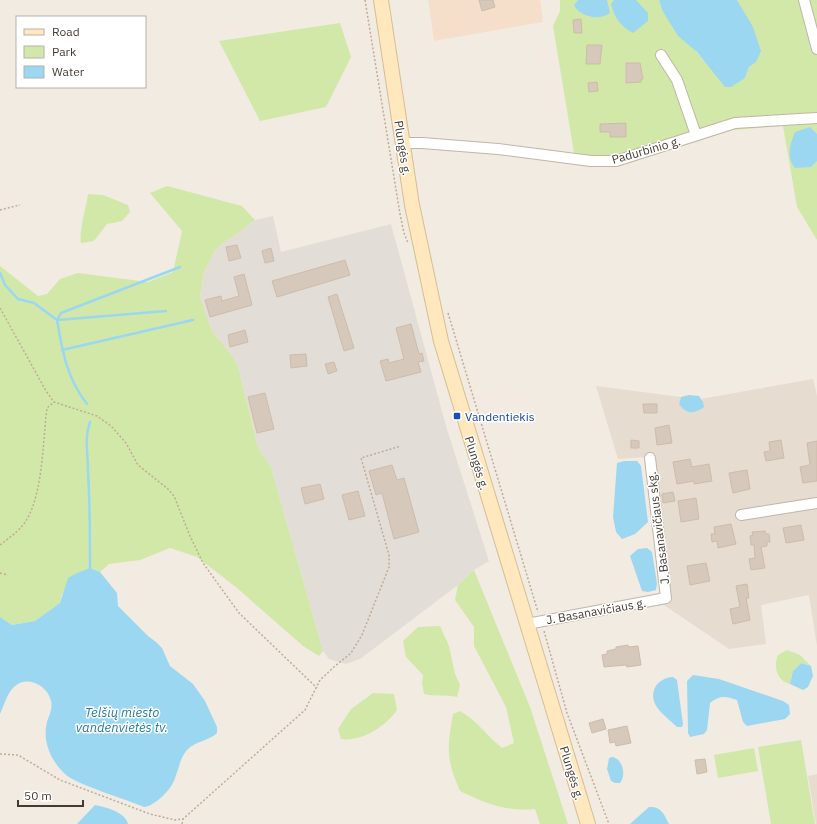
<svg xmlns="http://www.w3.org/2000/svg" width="817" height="824" viewBox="0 0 817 824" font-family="'IBM Plex Sans',sans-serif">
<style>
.residential{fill:#e6dcd0}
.commercial{fill:#f5dfcb}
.industrial{fill:#e3ddd7}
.green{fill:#d2e8a9}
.water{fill:#9bd7f1}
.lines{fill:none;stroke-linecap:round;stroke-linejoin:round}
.stream{stroke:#9bd7f1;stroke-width:2.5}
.building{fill:#d6c8ba;stroke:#cebcaa}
.street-casing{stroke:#c0b5a8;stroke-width:12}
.secondary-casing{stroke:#d6bd92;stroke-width:16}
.path{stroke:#bfac96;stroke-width:1.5;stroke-dasharray:2 2;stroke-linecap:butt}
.street{stroke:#fff;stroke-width:10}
.secondary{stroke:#ffe8be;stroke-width:14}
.transit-dot{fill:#1a4fb4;stroke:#fff;stroke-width:1.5}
.labels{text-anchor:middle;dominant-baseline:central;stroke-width:3;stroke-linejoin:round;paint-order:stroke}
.street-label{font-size:12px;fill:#433b33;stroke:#fff}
.transit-label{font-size:12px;fill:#164399;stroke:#fff;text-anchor:start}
.water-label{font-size:13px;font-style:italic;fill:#287aa0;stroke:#fff}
</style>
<rect width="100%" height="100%" fill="#f2ebe2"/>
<g class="residential">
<path d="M813,379L817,396V646L809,595L761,605L766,644L729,649L664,605L646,457L618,459L596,386L681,397L679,404L703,402L701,399Z"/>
<path d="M817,774V824H816L808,776Z"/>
</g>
<path class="commercial" d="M428,0H540L543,22L434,41Z"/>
<path class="industrial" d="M273,216L281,252L391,224L446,426L489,561L474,570L458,585L360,659L346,664L329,659L323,651L271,467L258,448L238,366L233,357L212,331L200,297L204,272L216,249L255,220Z"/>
<g class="green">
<path d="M560,0H659L662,10L704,61L745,78L749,67L756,62L737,0H817V240L797,207L783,126L733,130L617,167L576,165L553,26L560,11Z"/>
<path d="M340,23L351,57L326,107L260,121L219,41Z"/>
<path d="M167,186L242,206L255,220L216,249L204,272L200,297L212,331L233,357L238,366L258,448L271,467L323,651L319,656L303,646L237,588L197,557L170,548L140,560L109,564L100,572L90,568L62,594L60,603L35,621L12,625L0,617V266L38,296L47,294L60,279L78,273L148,282L173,272L182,231L150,193Z"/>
<path d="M88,194L103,195L128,205L130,212L122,221L107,224L94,241L81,243C79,231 86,208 88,194Z"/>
<path d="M474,570L530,707L568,824H540L535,809C507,812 484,803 460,791C446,759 447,749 453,714L460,711C478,721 486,735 502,748L514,743L506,707L474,646V627L455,600L458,585Z"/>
<path d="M440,626L449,646L455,674L460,685L457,697C445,694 435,697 424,694L422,683L423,675L406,657L403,641L418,627Z"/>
<path d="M787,650L800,655L811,666L801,663L793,671L790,684C777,681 773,666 778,655Z"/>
<path d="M373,693L394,694L397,710C385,727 361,742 341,739L338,729L351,709Z"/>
<path d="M801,740L815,824H771L758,747Z"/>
<path d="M754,748L758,771L718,778L714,755Z"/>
</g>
<g class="water">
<path d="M578,0H607L610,13C599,21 580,17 574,5Z"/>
<path d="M614,0H636L648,13V21L633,33C621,27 614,17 611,4Z"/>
<path d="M659,0H737L753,27L761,51L756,62L749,67L745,78L731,87H725L697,52L678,36L662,10Z"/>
<path d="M810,127L817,134V161L811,167L795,168C786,157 790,144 795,132Z"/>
<path d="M689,395L699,396L703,402L704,407C694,414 687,415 679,404L681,397Z"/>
<path d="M624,461H637L641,466L648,522L635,534L622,539L616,532L613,517L617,463Z"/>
<path d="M647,548L652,552L657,583L656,590L648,592L642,591L630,556L638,549Z"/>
<path d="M90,568L100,572L117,593L118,606L148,636L156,642L162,648L170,666L193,684L205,701L217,727V733C209,741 195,741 187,750C180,758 179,768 175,778C172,789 155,806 144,807C128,800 75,784 65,774C51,761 42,741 47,722C49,716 53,707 51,701C48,686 27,674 14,687C7,693 4,706 0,714V617L12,625L35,621L60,603L68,578L77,573Z"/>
<path d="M801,663L811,666L813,676L808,687L803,690L790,684L793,671Z"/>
<path d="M693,675L719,679L783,701L789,705L790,714L785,719L747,726L743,722L737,700C725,696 720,695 710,703L707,730L704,734L690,737L688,733L687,681Z"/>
<path d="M673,677L677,680L683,724L682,727H677C671,721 659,712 655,704C649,689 659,678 673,677Z"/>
<path d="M612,757C622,758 627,775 620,783H615L611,781L607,769L609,758Z"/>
<path d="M95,805C106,807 125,812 128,824H77Z"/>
<path d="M649,807C661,806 664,814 669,824H630Z"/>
</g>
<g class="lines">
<g class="stream">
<path d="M0,273L5,285L18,299L34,303L57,320C62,350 67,379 87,404"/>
<path d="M166,311L57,320L61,313L180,267"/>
<path d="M62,350L193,320"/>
<path d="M90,422C84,439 88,453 88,471C90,504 90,537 90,570"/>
</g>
</g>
<g class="building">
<path d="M479,0H493L495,7L482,11Z"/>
<path d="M581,19L582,33H574L573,20Z"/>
<path d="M587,45H602L600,64H586Z"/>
<path d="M626,63H640L643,79H641V82L626,83Z"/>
<path d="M597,82L598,91L589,92L588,83Z"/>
<path d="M626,123V137H610V132H600V124Z"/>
<path d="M237,245L241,258L229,261L226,247Z"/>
<path d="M271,248L274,261L265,263L262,251Z"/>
<path d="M345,260L350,275L277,297L272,281Z"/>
<path d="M244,274L252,305L210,317L205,300L221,296L222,301L239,296L234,277Z"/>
<path d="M337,294L354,348L344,351L328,297Z"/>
<path d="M411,324L419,354L422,353L424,361L418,362L421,372L386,381L380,361L388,359L389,363L404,359L396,328Z"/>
<path d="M245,330L248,342L230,347L228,335Z"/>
<path d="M306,354L307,366L291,368L290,355Z"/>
<path d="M334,362L337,371L328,374L325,364Z"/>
<path d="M265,393L274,429L257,433L248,397Z"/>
<path d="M643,404H657V413H644Z"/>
<path d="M669,425L672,443L657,445L655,428Z"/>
<path d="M631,440L639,441V448H631Z"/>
<path d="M781,440L784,458L766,461L764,452L770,451L769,442Z"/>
<path d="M817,441V481L803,483L800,467L810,465L807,443Z"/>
<path d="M690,459L692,467L709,464L712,481L694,484V481L677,484L673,462Z"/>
<path d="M392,465L397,480L404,478L419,532L394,539L382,493L376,495L369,471Z"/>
<path d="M747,470L750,489L733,493L729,473Z"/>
<path d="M320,484L324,499L305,504L301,488Z"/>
<path d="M358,491L365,516L349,520L342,495Z"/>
<path d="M673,492L675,501L663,503L662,494Z"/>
<path d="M696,498L699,519L681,522L678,501Z"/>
<path d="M731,524L736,544L718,548L717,541L712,542L711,534H715L714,527Z"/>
<path d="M801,525L804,540L786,543L783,528Z"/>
<path d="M765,531L766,534H769L770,542H767V546L761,547L765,568L751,570L749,559L755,558L754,545H751L750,536L753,535L752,532Z"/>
<path d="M706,563L710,581L690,585L687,566Z"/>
<path d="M747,584L749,598H746L750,620L733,624L730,609L740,607L736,586Z"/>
<path d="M628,645L629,647L638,646L641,665L627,667L626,665L604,667L602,655L607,654V651L616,649V647Z"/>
<path d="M603,719L606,729L592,733L589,723Z"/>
<path d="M627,726L631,743L616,746L615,742L610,743L608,730Z"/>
<path d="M705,759L707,772L697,774L695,760Z"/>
</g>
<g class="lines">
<defs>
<g id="street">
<path d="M804,0L817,49"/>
<path d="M661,55L677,80L696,135"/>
<path d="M402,143H422L498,149L591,161H616L735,123L817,118"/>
<path d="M741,515L817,503"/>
<path d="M527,624L666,598L650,458"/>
</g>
<path id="secondary" d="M381,0L412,205L441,341L588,824"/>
</defs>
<use href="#street" class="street-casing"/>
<use href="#secondary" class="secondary-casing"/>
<g class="path">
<path d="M365,0L400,214L404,233L408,243"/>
<path d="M0,210L20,205"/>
<path d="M0,308L46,391L54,402L97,416L111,426L126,443L138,465L168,489L174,496L190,536L203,563L239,613L317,688"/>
<path d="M448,313L538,612"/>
<path d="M0,545C10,537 21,530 27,519C42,493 43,446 46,416L47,408L54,402"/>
<path d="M0,573L8,575"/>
<path d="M544,631L567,713L609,824"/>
<path d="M0,754L18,755L60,780L150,814L175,820L183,819L305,710L320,680L334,667L351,653L362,635L389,567V555L361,458L401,446"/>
<path d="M182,824L183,819"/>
</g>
<use href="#street" class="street"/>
<use href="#secondary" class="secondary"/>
</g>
<rect class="transit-dot" x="453" y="412" width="8" height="8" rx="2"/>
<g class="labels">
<g class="street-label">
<text transform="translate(403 148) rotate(81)">Plungės g.</text>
<text transform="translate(646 150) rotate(-16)">Padurbinio g.</text>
<text transform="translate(477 463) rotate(73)">Plungės g.</text>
<text transform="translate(658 528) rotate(-97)">J. Basanavičiaus skg.</text>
<text transform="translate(596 611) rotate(-10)">J. Basanavičiaus g.</text>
<text transform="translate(572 773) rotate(73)">Plungės g.</text>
</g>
<g class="transit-label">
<text x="465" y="416">Vandentiekis</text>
</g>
<g class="water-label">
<text x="122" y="712">Telšių miesto<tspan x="122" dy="15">vandenvietės tv.</tspan></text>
</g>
</g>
<rect x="16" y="16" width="130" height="72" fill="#ffffff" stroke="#b4b1ad"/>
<rect x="24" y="29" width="20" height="6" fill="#ffe8be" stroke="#b4b1ad"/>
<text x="52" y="36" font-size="12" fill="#433b33">Road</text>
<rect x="24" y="46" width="20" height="12" fill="#d2e8a9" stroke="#b4b1ad"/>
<text x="52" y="56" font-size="12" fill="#433b33">Park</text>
<rect x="24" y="66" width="20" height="12" fill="#9bd7f1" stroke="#b4b1ad"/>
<text x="52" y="76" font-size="12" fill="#433b33">Water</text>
<path d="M18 800v6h65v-6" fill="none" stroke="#433b33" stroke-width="2"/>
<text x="24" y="800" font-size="12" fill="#433b33" stroke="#ffffff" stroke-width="3" paint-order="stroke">50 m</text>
</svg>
